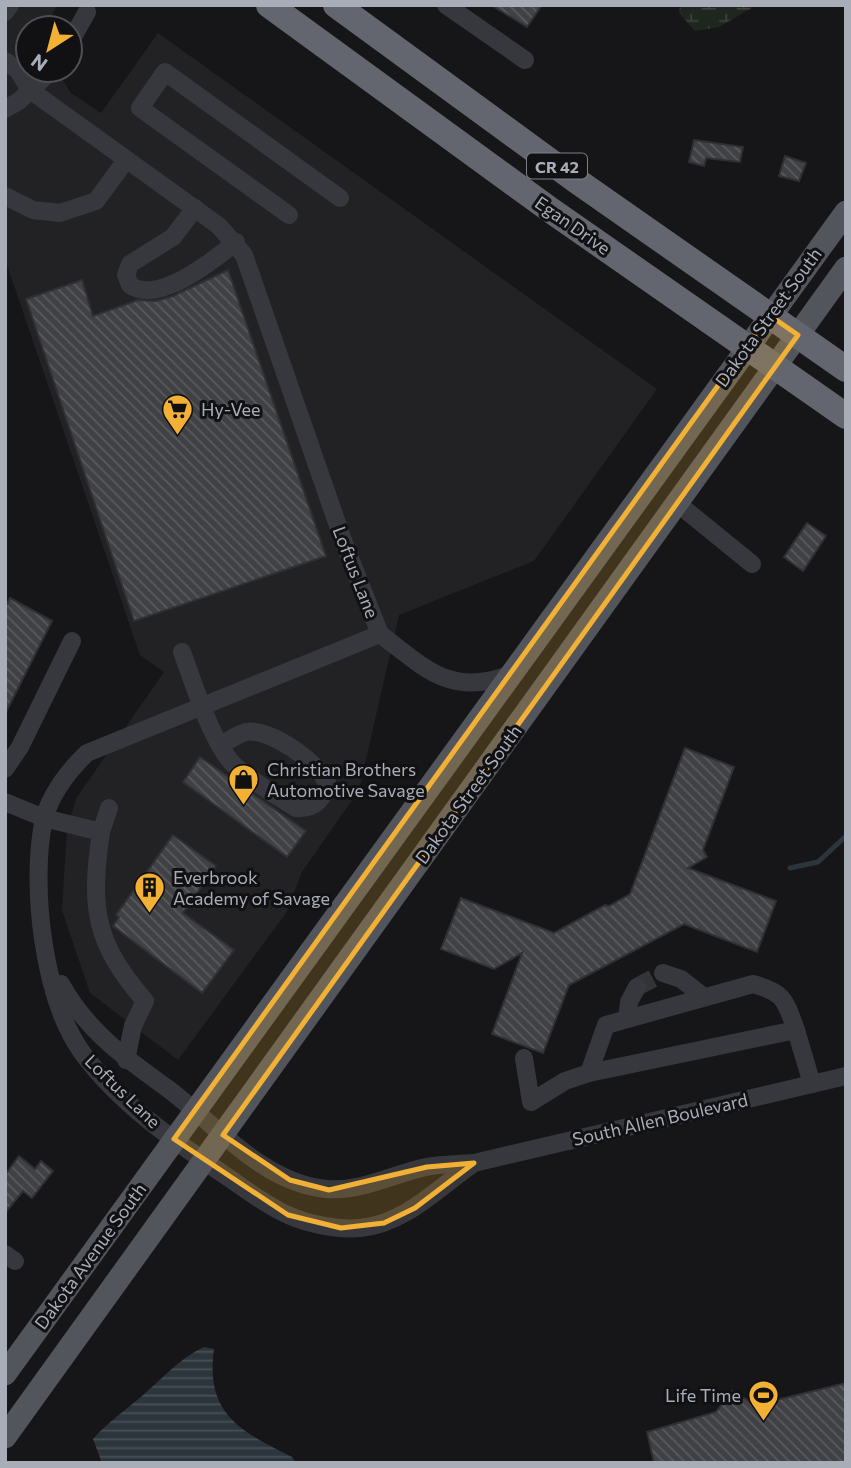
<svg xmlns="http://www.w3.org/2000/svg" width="851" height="1468" viewBox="0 0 851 1468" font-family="Commissioner,sans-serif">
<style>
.built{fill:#222225}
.wetland{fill:url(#wetland-marsh)}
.water{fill:url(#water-rules)}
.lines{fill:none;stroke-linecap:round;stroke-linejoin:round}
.stream{stroke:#2c353c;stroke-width:5}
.building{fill:url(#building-back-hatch);stroke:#303034;stroke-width:2}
.minor-tunnel{stroke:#333438;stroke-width:18;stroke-dasharray:18 9;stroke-linecap:butt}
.minor{stroke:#37383d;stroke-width:18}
.major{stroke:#53555c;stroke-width:23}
.highway{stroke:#63666e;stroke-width:26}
.marked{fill:#f2b134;fill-opacity:0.2;stroke:#f2b134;stroke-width:5;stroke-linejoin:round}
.labels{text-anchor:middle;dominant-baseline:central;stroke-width:6;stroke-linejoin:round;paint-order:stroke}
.shield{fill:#111113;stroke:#7b7e86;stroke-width:2}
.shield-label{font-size:16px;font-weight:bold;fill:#a8adb8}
.street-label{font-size:18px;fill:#a8adb8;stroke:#111113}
.poi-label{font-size:18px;fill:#a8adb8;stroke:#111113;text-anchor:start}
</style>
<defs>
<pattern id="wetland-marsh" width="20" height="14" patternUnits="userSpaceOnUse" patternTransform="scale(1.75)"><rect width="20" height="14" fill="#1e261f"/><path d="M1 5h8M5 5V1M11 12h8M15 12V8" fill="none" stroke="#3c433d"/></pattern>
<pattern id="water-rules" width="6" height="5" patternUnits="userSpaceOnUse" patternTransform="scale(1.75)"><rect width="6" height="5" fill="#2c353c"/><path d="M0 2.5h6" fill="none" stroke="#485056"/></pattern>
<pattern id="building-back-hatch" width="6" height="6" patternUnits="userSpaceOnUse" patternTransform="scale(1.75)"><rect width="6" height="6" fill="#404145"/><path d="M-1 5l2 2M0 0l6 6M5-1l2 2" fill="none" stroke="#595a5e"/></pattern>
</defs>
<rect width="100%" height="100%" fill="#161618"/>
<path class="built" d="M5,5H57L46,28H28V70H56L71,93L101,113L158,33L657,389L534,561L399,615L359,790L302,872L286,913L178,1060L90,993L62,910L67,828L77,797L164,672L140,655L5,259Z"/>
<path class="wetland" d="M680,5H757L719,27L695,31L679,13Z"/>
<path class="water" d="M204,1347L214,1349C205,1414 240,1431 292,1457L296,1463H102L93,1439C108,1422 126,1410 143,1395C163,1378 180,1358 204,1347Z"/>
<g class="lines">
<path class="stream" d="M790,868L818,862L846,836"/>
</g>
<g class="building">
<path d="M491,5H542L527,27Z"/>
<path d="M694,140L743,147L740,162L706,158L704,166L689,162Z"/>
<path d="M785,156L806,163L799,181L779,176Z"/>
<path d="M228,270L326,556L134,621L26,299L82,280L93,316L138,300L156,301L173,296Z"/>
<path d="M807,523L826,536L803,571L784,557Z"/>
<path d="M10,598L52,621L5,714V608Z"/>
<path d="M685,748L734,767L703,850L707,857L688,868L776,901L757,952L684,924L569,985L543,1053L492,1034L522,953L494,969L441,949L461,898L554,933L605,905L609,906L630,894Z"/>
<path d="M200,757L306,831L287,857L183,782Z"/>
<path d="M173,835L216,866L183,913L234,950L202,993L113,926L119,917L116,915Z"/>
<path d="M19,1156L35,1169L41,1161L53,1171L32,1198L23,1191L5,1213V1175Z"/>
<path d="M846,1383V1463H654L647,1432L716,1412L732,1391L756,1405Z"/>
</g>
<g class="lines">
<path class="minor-tunnel" d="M637,987L663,973"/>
<g class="minor">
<path d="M446,5L525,60"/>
<path d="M5,12L10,5"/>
<path d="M70,42L87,12"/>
<path d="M5,61L18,70L30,90L219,226L244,255L344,543L380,634L87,753C69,770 50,795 44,819C30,883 43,997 81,1051C118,1103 177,1143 229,1178C248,1191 267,1206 288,1215C308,1224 337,1230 360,1228C405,1224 439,1187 474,1163"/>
<path d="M5,109L19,101L52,70"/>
<path d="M5,196L33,210L60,213L96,201L126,160"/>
<path d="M195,208L173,237L130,264L126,275L130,285C158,305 214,260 236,242"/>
<path d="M289,215L140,108L165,72L340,198"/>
<path d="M677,503L752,564"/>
<path d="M380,634C425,668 450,697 509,675"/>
<path d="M182,652C193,681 212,744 234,765C251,781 275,795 296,808C315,809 321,801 328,785C321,764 269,727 246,732C238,734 228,741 221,745"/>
<path d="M5,769L20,747L72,641"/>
<path d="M5,802L44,818L101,832L109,808"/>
<path d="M101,832C90,908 94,942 145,1001L133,1026L126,1060"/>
<path d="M663,973L681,979L704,997"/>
<path d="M61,984C87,1031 125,1058 167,1088C215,1124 264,1184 327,1189C361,1192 393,1174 426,1167C441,1164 458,1164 474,1163L846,1076"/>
<path d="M627,1019L629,1002L637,987"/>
<path d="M524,1058L531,1102L565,1081L589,1073L796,1030L812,1084"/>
<path d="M589,1073L606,1025L753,984C785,993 785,1000 796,1030"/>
<path d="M5,1254L15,1261"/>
</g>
<g class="major">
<path d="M5,1374L846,212"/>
<path d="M5,1437L846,268"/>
</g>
<g class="highway">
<path d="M269,5L549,209L846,416"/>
<path d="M336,5L577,181L846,369"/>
</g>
</g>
<path class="marked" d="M769,315L798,335L223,1135L290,1180L329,1190L427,1167L474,1163L415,1208L384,1223L341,1228L288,1215L174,1139Z"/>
<defs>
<symbol id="supermarket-pin" viewBox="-11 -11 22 30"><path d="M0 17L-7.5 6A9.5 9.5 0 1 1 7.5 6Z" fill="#f2b134" stroke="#111113"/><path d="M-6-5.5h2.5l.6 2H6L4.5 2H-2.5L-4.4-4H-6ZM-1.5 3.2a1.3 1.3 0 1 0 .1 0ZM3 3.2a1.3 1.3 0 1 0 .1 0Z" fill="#111"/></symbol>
<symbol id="shop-pin" viewBox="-11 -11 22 30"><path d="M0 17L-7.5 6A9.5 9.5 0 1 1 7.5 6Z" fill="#f2b134" stroke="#111113"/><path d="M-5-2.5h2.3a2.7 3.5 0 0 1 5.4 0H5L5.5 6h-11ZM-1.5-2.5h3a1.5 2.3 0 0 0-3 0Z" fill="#111"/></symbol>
<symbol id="building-pin" viewBox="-11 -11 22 30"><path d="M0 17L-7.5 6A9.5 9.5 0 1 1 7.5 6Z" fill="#f2b134" stroke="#111113"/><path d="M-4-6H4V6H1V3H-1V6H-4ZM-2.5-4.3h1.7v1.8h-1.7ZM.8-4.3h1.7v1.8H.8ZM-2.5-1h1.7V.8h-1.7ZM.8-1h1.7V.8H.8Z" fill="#111"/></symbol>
<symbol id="stadium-pin" viewBox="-11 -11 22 30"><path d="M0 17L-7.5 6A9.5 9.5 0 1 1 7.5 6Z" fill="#f2b134" stroke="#111113"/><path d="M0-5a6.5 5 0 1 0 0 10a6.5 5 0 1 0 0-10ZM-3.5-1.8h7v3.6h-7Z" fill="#111"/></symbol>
</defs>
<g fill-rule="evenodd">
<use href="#supermarket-pin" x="160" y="392" width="35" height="47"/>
<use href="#shop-pin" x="226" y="762" width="35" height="47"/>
<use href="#building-pin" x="132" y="870" width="35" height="47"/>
<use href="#stadium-pin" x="746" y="1378" width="35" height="47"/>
</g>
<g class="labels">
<rect class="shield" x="527" y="153.5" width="60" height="25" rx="5"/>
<g class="shield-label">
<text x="557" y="166">CR 42</text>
</g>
<g class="street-label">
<text transform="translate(573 225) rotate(35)">Egan Drive</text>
<text transform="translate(768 317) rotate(-54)">Dakota Street South</text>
<text transform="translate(356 572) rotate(69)">Loftus Lane</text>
<text transform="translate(468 794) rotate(-54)">Dakota Street South</text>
<text transform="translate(123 1091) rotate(44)">Loftus Lane</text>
<text transform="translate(660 1119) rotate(-13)">South Allen Boulevard</text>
<text transform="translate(90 1256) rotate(-54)">Dakota Avenue South</text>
</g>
<g class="poi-label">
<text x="201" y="409">Hy-Vee</text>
<text x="267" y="769">Christian Brothers<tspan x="267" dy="21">Automotive Savage</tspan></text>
<text x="173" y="877">Everbrook<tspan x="173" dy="21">Academy of Savage</tspan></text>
<text x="741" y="1395" text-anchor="end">Life Time</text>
</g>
</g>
<rect width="851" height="1468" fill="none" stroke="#a8adb8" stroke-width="14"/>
<g transform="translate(49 49) rotate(216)"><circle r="33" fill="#111113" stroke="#4d4f55" stroke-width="2"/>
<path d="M0-5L12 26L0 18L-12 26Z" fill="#f2b134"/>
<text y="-10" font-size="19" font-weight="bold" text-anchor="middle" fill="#a8adb8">N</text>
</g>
</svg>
